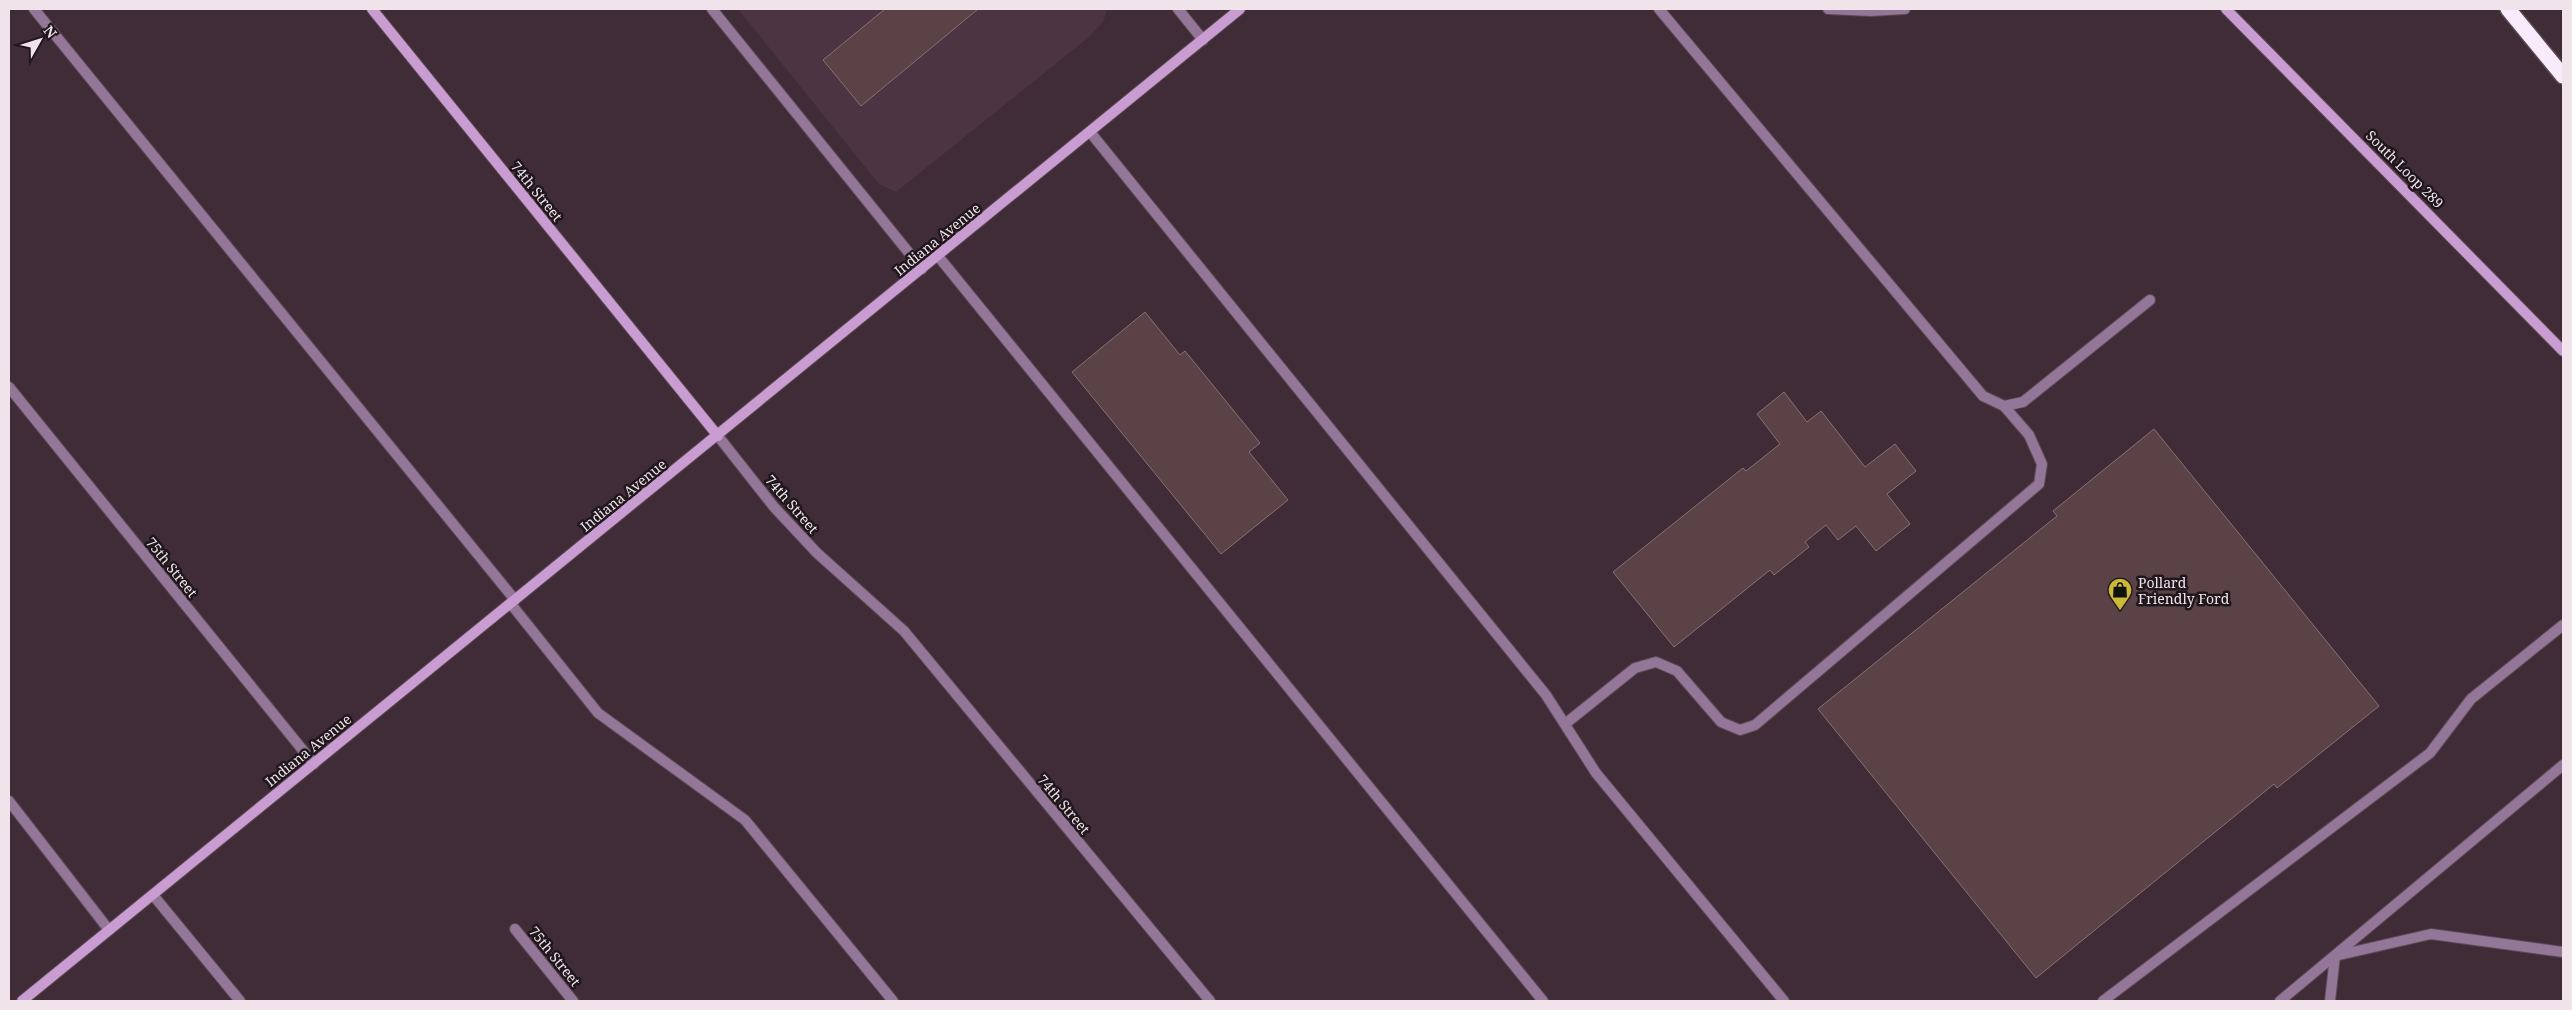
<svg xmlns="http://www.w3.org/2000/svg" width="2572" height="1010" viewBox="0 0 2572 1010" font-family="'Noto Serif',serif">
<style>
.built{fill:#4d3442}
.building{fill:#5a4246;stroke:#8b7074}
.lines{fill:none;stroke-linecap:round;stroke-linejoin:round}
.lane-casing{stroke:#5c4954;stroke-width:12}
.street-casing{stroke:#5c4954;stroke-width:12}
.secondary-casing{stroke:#5c4954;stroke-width:12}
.highway-casing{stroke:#5c4954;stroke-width:18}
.lane{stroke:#937698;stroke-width:10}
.street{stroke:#937698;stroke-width:10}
.secondary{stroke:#c99cd2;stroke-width:10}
.highway{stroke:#f9ebfc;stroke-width:15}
.labels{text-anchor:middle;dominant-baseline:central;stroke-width:5;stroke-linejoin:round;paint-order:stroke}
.street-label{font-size:14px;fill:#f0e3ea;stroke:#20171c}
.poi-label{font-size:14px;fill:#f0e3ea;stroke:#20171c;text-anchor:start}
</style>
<rect width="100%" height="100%" fill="#402c37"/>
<path class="built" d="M738,9H1107L1103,22L1089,37L896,192L879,184Z"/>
<g class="building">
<path d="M885,9H978L861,106L823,60Z"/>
<path d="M1145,312L1180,355L1185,351L1260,443L1249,452L1288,500L1221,554L1072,372Z"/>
<path d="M1784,392L1807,422L1821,411L1865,467L1895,444L1916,471L1887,494L1910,524L1876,551L1856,526L1838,540L1826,525L1805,542L1809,547L1774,575L1770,570L1674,647L1613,572L1743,468L1746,471L1780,444L1757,414Z"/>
<path d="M2154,429L2379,706L2277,788L2274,784L2036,978L1818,709L2057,516L2053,511Z"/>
</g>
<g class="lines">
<defs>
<g id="lane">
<path d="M34,9L515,600"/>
<path d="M712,9L922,269"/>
<path d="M1659,9L1983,396L2004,406L2023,402L2150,300"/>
<path d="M1828,9L1871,11L1905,9"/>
<path d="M1090,132L1546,695L1596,773L1784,1001"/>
<path d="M938,256L1543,1001"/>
<path d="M511,604L598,713L745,820L893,1001"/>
<path d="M1565,724L1635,668L1656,662L1677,671L1721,722L1740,730L1755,725L2039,484L2042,464L2029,435L2004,406"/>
<path d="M9,801L109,930"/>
<path d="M153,895L240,1001"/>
<path d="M2103,1001L2430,753L2471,699L2563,625"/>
<path d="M2280,1001L2563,765"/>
<path d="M2330,1001L2335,956L2431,934L2563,952"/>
</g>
<g id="street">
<path d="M1178,9L1203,40"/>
<path d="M9,387L314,764"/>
<path d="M718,436L774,507L817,553L904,631L1210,1001"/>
<path d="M515,929L573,1001"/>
</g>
<g id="secondary">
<path d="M372,9L718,436"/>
<path d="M2226,9L2563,351"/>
<path d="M22,1001L1240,9"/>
</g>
<path id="highway" d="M2508,9L2563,76"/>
</defs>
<use href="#lane" class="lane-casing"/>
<use href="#street" class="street-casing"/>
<use href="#secondary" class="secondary-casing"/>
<use href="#highway" class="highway-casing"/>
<use href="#lane" class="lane"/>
<use href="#street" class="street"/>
<use href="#secondary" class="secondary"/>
<use href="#highway" class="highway"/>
</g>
<defs>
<symbol id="shop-pin" viewBox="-11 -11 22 30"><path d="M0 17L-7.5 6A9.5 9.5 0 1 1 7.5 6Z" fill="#cdb938" stroke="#20171c"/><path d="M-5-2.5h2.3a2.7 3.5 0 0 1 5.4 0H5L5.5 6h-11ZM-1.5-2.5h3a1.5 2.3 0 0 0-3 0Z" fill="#111"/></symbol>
</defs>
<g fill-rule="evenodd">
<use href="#shop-pin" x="2106" y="576" width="28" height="38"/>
</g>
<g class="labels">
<g class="street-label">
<text transform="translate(2405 169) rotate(45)">South Loop 289</text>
<text transform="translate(537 191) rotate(51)">74th Street</text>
<text transform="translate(937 239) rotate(-39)">Indiana Avenue</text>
<text transform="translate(623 495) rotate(-39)">Indiana Avenue</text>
<text transform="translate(792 504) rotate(49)">74th Street</text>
<text transform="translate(172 567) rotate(51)">75th Street</text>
<text transform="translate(308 750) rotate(-39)">Indiana Avenue</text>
<text transform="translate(1064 804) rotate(50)">74th Street</text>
<text transform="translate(555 956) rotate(51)">75th Street</text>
</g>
<g class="poi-label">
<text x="2138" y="582">Pollard<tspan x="2138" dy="16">Friendly Ford</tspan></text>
</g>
</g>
<rect width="2572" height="1010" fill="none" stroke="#f0e3ea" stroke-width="20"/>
<g transform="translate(40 40) rotate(51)" stroke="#20171c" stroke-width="4" paint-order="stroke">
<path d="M0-4L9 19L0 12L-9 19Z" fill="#f0e3ea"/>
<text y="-8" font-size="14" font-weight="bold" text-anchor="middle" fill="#f0e3ea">N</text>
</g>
</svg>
